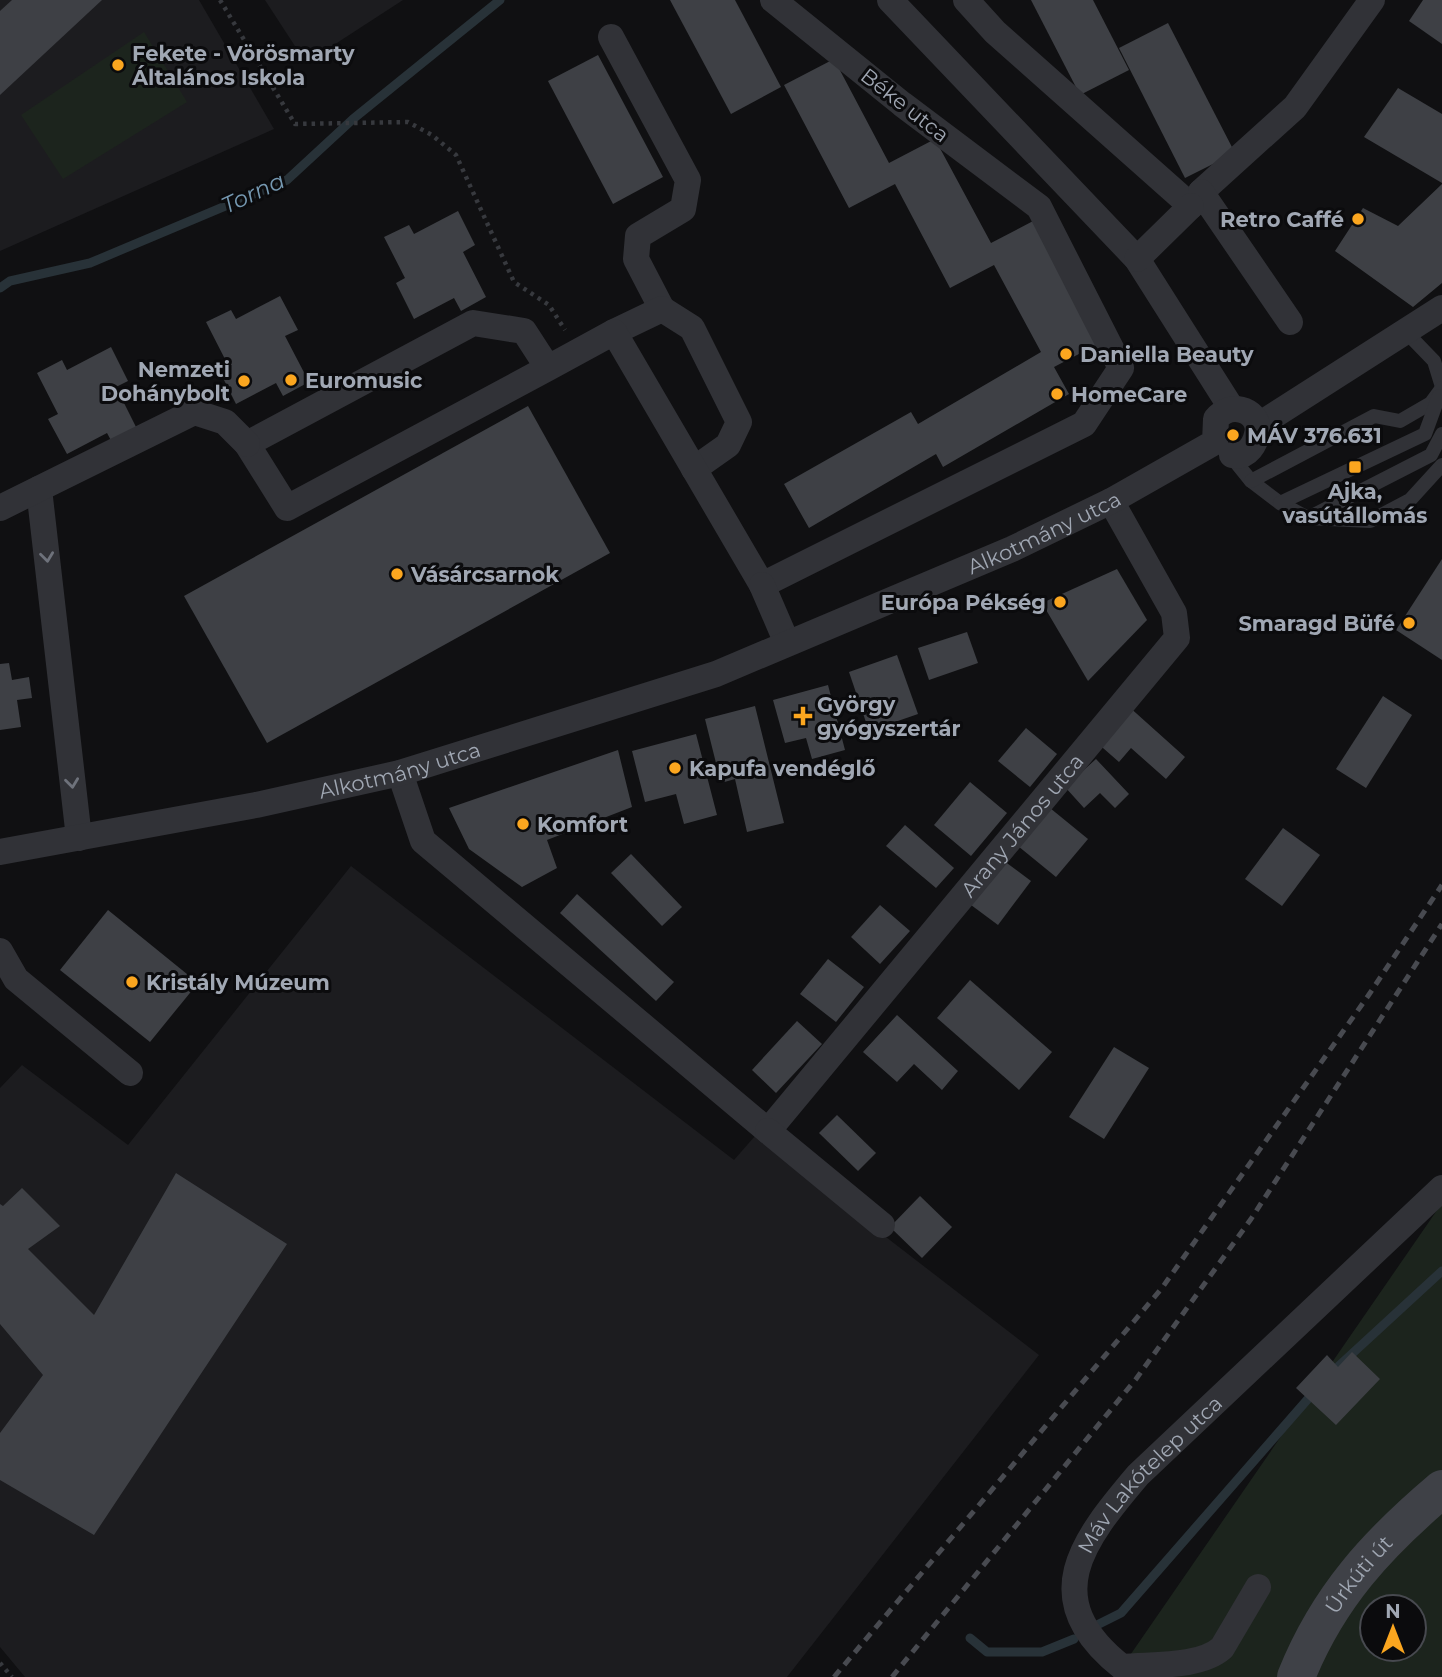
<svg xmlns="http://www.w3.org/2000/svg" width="1442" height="1677" viewBox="0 0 1442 1677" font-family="Montserrat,sans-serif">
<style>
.built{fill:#1c1c1f}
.green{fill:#1c241d;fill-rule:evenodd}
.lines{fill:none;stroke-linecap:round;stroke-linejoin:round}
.stream{stroke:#283238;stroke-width:9}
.building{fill:#3e4045}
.path{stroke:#37393e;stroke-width:4.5;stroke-dasharray:3.5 5;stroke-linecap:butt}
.service{stroke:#313237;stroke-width:14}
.minor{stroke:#313237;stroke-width:26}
.secondary{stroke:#3f4147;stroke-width:38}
.rail{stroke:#484a50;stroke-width:5;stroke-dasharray:9 7;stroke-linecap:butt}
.oneway{stroke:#6e727b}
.poi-dot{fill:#fba61f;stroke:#0b0b0d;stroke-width:2.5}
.labels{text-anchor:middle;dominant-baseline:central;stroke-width:6;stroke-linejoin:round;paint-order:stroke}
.poi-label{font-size:21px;font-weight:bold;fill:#a0a7b3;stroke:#0b0b0d;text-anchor:start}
.street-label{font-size:21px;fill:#a0a7b3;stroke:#0b0b0d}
.water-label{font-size:23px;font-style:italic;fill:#7598b1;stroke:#0b0b0d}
</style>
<rect width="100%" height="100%" fill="#101012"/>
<g class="built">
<path d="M0,0H199L274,129L0,251Z"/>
<path d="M265,0H403L306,63Z"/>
<path d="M351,866L734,1160L755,1136L1039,1355L787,1677H25L0,1647V1088L22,1065L128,1145Z"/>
</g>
<g class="green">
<path d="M144,32L187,102L63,179L21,115Z"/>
<path d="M1442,1203V1677H1115ZM1372,1607H1414V1649H1372Z"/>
</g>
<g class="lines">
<g class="stream">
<path d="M0,288L10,281L90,263L287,180L353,119L500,0"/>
<path d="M1330,1374L1442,1271"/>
<path d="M1099,1624L1121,1613L1314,1392"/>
<path d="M970,1638L987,1652H1042L1074,1639"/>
</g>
</g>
<g class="building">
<path d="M12,0H102L0,95V11Z"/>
<path d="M670,0H735L781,87L731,114Z"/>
<path d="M1031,0H1093L1129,70L1080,95Z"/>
<path d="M1423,0H1442V44L1409,21Z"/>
<path d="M1168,23L1235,153L1185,178L1119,48Z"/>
<path d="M598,55L663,177L613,204L548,81Z"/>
<path d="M834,59L889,163L935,139L991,243L1035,220L1100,343L1054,367L1069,394L943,467L936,454L809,528L784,484L911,412L918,424L1041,352L994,265L950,288L895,184L849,208L784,85Z"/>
<path d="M1398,88L1442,114V183L1364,137Z"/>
<path d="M1442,184V283L1413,307L1335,251L1363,208L1398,226Z"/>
<path d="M458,211L475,245L463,252L486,297L461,311L454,298L414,319L396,283L405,278L384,237L409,225L414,234Z"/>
<path d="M280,296L298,330L285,336L309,382L283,396L276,383L236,404L218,368L227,363L206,322L231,310L236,319Z"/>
<path d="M111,347L128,381L116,387L139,433L114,446L107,433L67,454L48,419L58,414L37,373L62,360L67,370Z"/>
<path d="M528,406L610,553L267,743L184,596Z"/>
<path d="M1442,559V660L1396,630Z"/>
<path d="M1117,569L1147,620L1088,681L1042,603Z"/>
<path d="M967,632L978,663L929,680L918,648Z"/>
<path d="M897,655L918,714L869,731L849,672Z"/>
<path d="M9,663L12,680L29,677L32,698L17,700L21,727L0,730V664Z"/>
<path d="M828,685L845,750L812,759L806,738L785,743L773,700Z"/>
<path d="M1383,696L1412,715L1366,788L1336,769Z"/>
<path d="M1127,705L1185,757L1166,779L1131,748L1119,762L1095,741Z"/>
<path d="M755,706L784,823L747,832L735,779L721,783L705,719Z"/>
<path d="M1026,728L1057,754L1030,787L998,761Z"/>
<path d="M696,734L717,815L684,824L676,794L645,802L632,751Z"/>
<path d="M618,750L632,807L547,840L557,868L522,887L469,849L449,808Z"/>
<path d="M1096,759L1129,794L1115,808L1100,793L1084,808L1065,787Z"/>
<path d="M970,782L1007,813L971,856L934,825Z"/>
<path d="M1050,808L1088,839L1056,877L1018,846Z"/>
<path d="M905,825L954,868L936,888L886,846Z"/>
<path d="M1283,828L1320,855L1282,906L1245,879Z"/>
<path d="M631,854L682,907L662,926L611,873Z"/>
<path d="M1000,858L1031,881L998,925L967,902Z"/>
<path d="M577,894L674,982L656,1001L560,913Z"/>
<path d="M880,905L910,931L880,964L851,937Z"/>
<path d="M108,910L198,983L150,1042L60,970Z"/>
<path d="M828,959L864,987L836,1022L800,994Z"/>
<path d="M970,980L1052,1052L1019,1090L937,1018Z"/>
<path d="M897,1015L958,1071L942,1090L914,1064L897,1082L863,1052Z"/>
<path d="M797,1021L822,1044L776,1093L752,1070Z"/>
<path d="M1114,1047L1149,1068L1104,1139L1069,1117Z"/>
<path d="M837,1115L876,1153L858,1171L819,1133Z"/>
<path d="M176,1173L287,1244L94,1535L0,1480V1433L43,1375L0,1324V1204L3,1206L22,1188L60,1226L28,1249L94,1315Z"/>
<path d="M920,1196L952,1227L922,1258L890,1227Z"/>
<path d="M1352,1352L1380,1379L1336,1425L1296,1388L1327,1355L1338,1367Z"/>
</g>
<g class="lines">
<g class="path">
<path d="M220,0L295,124L408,122L432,135L456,155L514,282L549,305L565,330"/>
<path d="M0,1663L12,1677"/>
</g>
<g class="service">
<path d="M1405,331L1434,361L1442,387"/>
<path d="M1230,455L1251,481L1280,503L1308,518L1370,521L1410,500L1442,465"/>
<path d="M1251,481L1374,416L1400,421L1431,403L1442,388"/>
<path d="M1280,503L1425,434L1439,396"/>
<path d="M1310,517L1431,455L1442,434"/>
</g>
<g class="minor">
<path d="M890,0L1137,259L1232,409"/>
<path d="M966,0L995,32L1191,206L1201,192L1295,107L1372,0"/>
<path d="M611,37L688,180L683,209L638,236L636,259L662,309"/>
<path d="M1201,192L1290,322"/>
<path d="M1137,259L1191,206"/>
<path d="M614,332L662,309L692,328L739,422L728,445L694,469"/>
<path d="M548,368L524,331L473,323L247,444L287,508L548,368L614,332L762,585L1084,424L1121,368L1039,207L902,104L773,0"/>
<path d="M1259,425L1442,308"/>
<path d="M39,489L79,838"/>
<path d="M0,508L194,412L225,422L247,444"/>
<path d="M762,585L787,643"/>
<path id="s1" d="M400,773L423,841L768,1131L1177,638L1174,613L1111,501"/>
<path id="s2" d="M0,852L256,805L400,773L716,674L1012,549L1111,501L1215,442L1216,419C1229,402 1256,408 1258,429C1256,444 1248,458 1232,455"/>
<path d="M0,951L16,979L130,1073"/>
<path d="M768,1131L882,1225"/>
<path id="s3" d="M1258,1587L1222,1648C1199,1668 1152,1664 1122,1667C1036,1599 1082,1541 1138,1475L1442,1188"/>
</g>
<path class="secondary" id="s4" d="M1296,1677C1328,1597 1377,1544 1442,1489"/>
<g class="rail">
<path d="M834,1677L1162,1288L1368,996L1442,885"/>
<path d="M892,1677L1136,1379L1251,1219L1442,924"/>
</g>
</g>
<defs><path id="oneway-chevron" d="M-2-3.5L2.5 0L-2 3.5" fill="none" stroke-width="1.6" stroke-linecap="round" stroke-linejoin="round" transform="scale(1.75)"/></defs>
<g class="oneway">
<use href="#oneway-chevron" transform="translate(47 557) rotate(83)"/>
<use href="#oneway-chevron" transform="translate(72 783) rotate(83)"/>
</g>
<g class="poi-dot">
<circle cx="118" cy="65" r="7"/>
<circle cx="1358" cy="219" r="7"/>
<circle cx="1066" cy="354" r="7"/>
<circle cx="291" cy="380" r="7"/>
<circle cx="244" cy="381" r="7"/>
<circle cx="1057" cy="394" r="7"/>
<circle cx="1233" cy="435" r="7"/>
<rect x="1348" y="460" width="14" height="14" rx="3.5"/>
<circle cx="397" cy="574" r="7"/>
<circle cx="1060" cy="602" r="7"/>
<circle cx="1409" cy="623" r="7"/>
<path d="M799.5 705.5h7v7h7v7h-7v7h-7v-7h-7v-7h7z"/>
<circle cx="675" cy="768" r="7"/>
<circle cx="523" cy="824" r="7"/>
<circle cx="132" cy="982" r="7"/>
</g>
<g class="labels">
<g class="poi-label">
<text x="132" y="53">Fekete - Vörösmarty<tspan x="132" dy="24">Általános Iskola</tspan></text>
<text x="1344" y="219" text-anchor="end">Retro Caffé</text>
<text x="1080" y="354">Daniella Beauty</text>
<text x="230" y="369" text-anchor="end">Nemzeti<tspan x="230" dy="24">Dohánybolt</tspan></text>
<text x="305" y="380">Euromusic</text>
<text x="1071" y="394">HomeCare</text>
<text x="1247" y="435">MÁV 376.631</text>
<text x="1355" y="491" text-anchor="middle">Ajka,<tspan x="1355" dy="24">vasútállomás</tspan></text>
<text x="411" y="574">Vásárcsarnok</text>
<text x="1046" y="602" text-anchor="end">Európa Pékség</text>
<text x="1395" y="623" text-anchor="end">Smaragd Büfé</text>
<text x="817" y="704">György<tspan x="817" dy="24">gyógyszertár</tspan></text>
<text x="689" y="768">Kapufa vendéglő</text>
<text x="537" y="824">Komfort</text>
<text x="146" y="982">Kristály Múzeum</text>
</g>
<g class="street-label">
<text transform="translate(905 105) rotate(38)">Béke utca</text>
<text stroke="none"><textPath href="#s2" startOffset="1096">Alkotmány utca</textPath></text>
<text stroke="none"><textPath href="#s2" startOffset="408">Alkotmány utca</textPath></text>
<text stroke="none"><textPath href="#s1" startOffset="920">Arany János utca</textPath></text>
<text stroke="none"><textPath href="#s3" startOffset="410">Máv Lakótelep utca</textPath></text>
<text stroke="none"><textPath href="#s4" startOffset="121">Úrkúti út</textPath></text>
</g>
<g class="water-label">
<text transform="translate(253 193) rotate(-25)">Torna</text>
</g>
</g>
<g transform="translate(1393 1628)"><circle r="33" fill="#0b0b0d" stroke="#47494f" stroke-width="2"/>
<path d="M0-5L12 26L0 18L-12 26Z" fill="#fba61f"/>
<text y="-10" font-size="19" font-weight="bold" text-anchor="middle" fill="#a0a7b3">N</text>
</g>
</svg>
